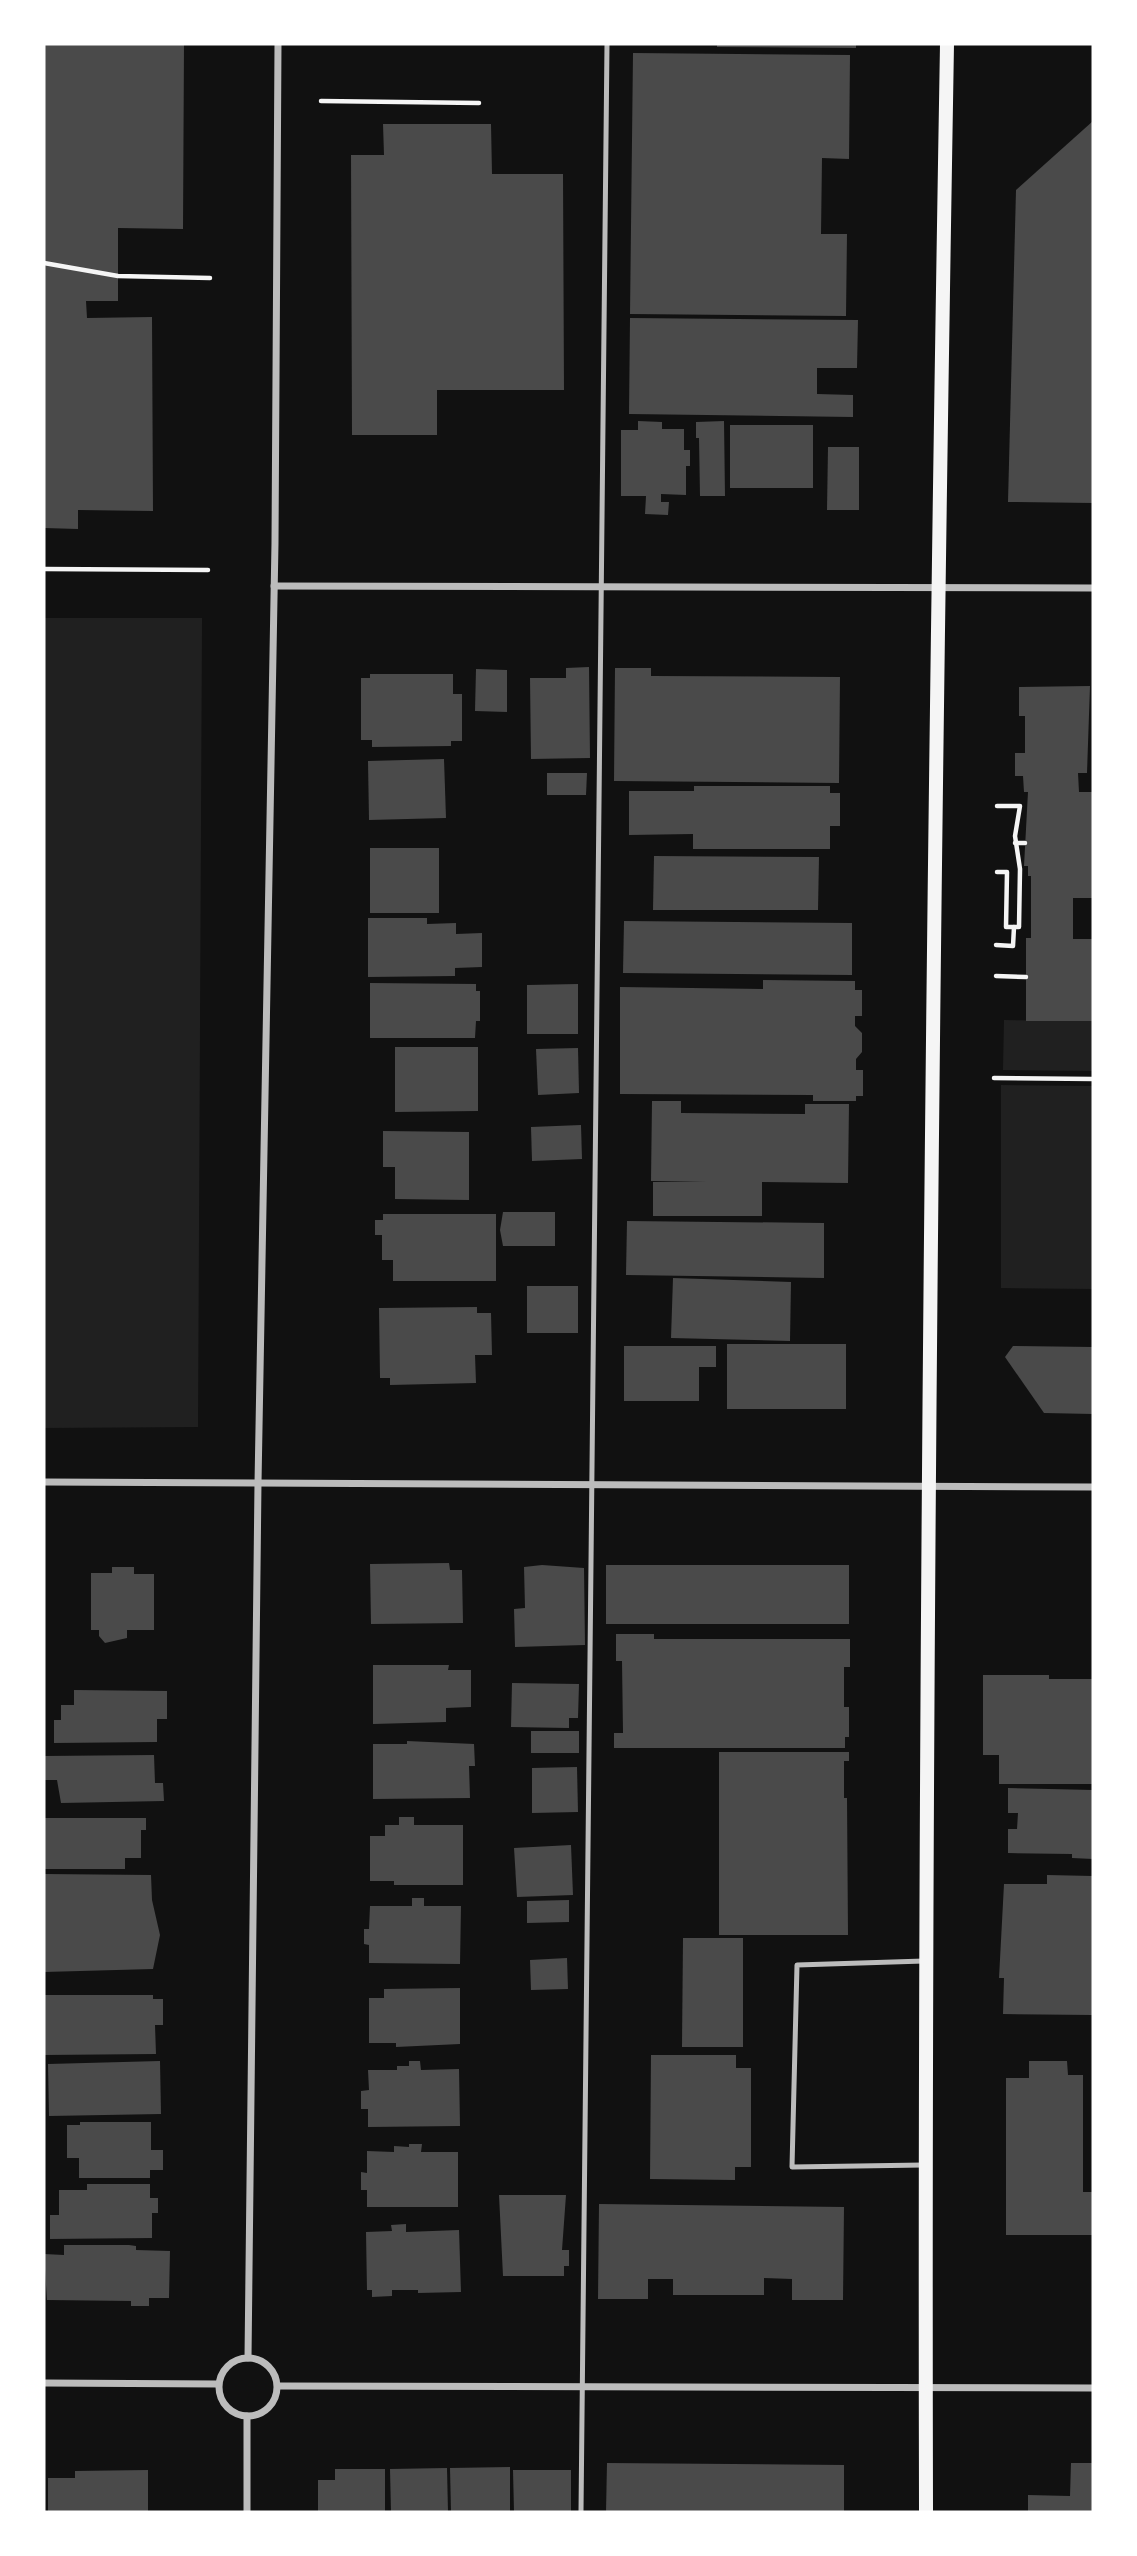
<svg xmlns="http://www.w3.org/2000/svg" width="1137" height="2556" viewBox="0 0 1137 2556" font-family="'Space Grotesk',sans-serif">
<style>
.green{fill:#202020}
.building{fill:#4a4a4a}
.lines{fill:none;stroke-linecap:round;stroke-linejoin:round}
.path{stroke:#f5f5f5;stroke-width:4.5}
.service{stroke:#bcbcbc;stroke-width:5}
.minor{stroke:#bcbcbc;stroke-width:7}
.secondary{stroke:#f5f5f5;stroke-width:14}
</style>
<rect width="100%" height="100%" fill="#111"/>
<g class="green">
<path d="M44,618H202L198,1427L44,1428Z"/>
<path d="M1004,1020L1093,1021V1071L1003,1070Z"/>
<path d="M1001,1085L1093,1086V1289L1001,1288Z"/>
</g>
<g class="building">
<path d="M44,44H184L183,229L118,228V301H86L87,318L152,317L153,511L78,510V529L44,528Z"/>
<path d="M717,44H856V48L717,47Z"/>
<path d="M633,53L850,55L849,159L822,158L821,234H847L846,316L630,314Z"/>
<path d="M1093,121V503L1008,502L1016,190Z"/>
<path d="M383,124H491L492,174H563L564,390H437V435H352L351,155H384Z"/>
<path d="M630,318L858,320L857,368H817V394L853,395V417L629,414Z"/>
<path d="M638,421L662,422V429H684V450H690V466H686V495L661,494V502H669L668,515L645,514L646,496H621V430H638Z"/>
<path d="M724,421L725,496H700L699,438H696V422Z"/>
<rect x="730" y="425" width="83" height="63"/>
<path d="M828,447H859V510H827Z"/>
<path d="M589,667L590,758L531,759L530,678H566V668Z"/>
<path d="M615,668H651V676L840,677L839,783L614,781Z"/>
<path d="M476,669L507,670V712L475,711Z"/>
<path d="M370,674H453V694H462V741H451V746L372,747V740H361V678H370Z"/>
<path d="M1090,686L1087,773H1078L1079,792H1093V898H1073V939H1093V1021H1026V938H1031V876H1028V866H1024L1028,792H1024L1023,776H1015V753H1025V716H1019V687Z"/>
<path d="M444,759L446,818L369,820L368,761Z"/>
<path d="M547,773H587L586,795H547Z"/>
<path d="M694,786H830V793H840V826H830V849H693V834L629,835V791H694Z"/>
<rect x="370" y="848" width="69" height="65"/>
<path d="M654,856L819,857L818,910H653Z"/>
<path d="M368,918H427V924L456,923V934L482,933V967L455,968V976L368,977Z"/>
<path d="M624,921L852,923V975L623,973Z"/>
<path d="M763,980L855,981V990H862V1016H855V1026L862,1033V1052L856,1059V1070H863V1096H856V1101H813V1095L620,1094V987L763,989Z"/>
<path d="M370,983L476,984V991H480V1021H476L475,1038H370Z"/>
<path d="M578,984V1034H527V985Z"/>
<path d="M395,1047H478V1111L395,1112Z"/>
<path d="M578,1048L579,1093L538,1095L536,1049Z"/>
<path d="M652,1101H681V1113L805,1114V1104H849L848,1183L762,1182V1216H653V1182L706,1181H651Z"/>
<path d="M581,1125L582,1159L532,1161L531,1127Z"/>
<path d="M383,1131L469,1132V1200L395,1199V1167H383Z"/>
<path d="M503,1212H555V1246H503L500,1230Z"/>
<path d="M383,1214H496V1281H393V1260H382V1235H375V1220H383Z"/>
<path d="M627,1221L824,1223V1278L626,1275Z"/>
<path d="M673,1278L791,1282L790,1341L671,1338Z"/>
<rect x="527" y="1286" width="51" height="47"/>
<path d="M477,1307V1313H491L492,1355H475L476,1383L390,1385V1378H380L379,1308Z"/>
<rect x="727" y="1344" width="119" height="65"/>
<path d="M624,1346H716V1367H699V1401H624Z"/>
<path d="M1013,1346L1093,1347V1414L1044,1413L1005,1357Z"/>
<path d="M449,1563L450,1570H462L463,1623L371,1624L370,1564Z"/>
<path d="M542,1565L584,1568L585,1645L515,1647L514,1609L525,1608L524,1567Z"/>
<rect x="606" y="1565" width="243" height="59"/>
<path d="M112,1567H134V1574H154V1630H127V1638L105,1643L99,1636V1630H91V1573H112Z"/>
<path d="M616,1634H654V1639H850V1667H844V1707H849V1737H845V1748H614V1733H623L622,1661H616Z"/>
<path d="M373,1665H449L448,1670H471V1707L446,1708V1722L373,1724Z"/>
<path d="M983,1675H1049V1679H1093V1784H999V1755H983Z"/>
<path d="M512,1683L579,1684L578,1718H569V1728L511,1727Z"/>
<path d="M74,1690L167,1691V1719H157V1742L54,1743V1720H61V1705H74Z"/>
<rect x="531" y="1731" width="48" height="22"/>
<path d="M407,1741L474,1744L475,1766H469L470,1798L373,1799V1744H407Z"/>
<path d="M719,1752H849V1761H844V1798H847L848,1935H719Z"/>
<path d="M154,1755L155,1783H163L164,1801L61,1803L57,1780H44V1756Z"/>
<path d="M577,1767L578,1812L532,1813V1768Z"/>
<path d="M1008,1788L1093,1790V1859L1072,1858V1854L1008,1853V1829H1017L1018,1813H1008Z"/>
<path d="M399,1817H414V1825H463V1885H394V1881H370V1836H385V1825H399Z"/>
<path d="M44,1818H146V1830H141V1858H125V1869H44Z"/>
<path d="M571,1845L573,1895L517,1897L514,1848Z"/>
<path d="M44,1874L151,1875L152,1900L160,1935L153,1969L44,1972Z"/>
<path d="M1047,1875L1093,1876V2015L1003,2014L1004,1978H999L1004,1884H1047Z"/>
<path d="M412,1898H424V1906H461L460,1964L369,1963V1945L364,1944V1929H369L370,1906H412Z"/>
<path d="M569,1900V1922L527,1923V1901Z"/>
<path d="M683,1938H743V2047H682Z"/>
<path d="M567,1958L568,1989L531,1990L530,1960Z"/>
<path d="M460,1988V2044L396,2047V2043H369V1998H384V1989Z"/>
<path d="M44,1995H153V1999H163V2025H155L156,2054L44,2055Z"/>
<path d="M651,2055H736V2068H751V2167H735V2180L650,2179Z"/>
<path d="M160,2061L161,2114L49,2116L48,2064Z"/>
<path d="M409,2061H420L421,2070L459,2069L460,2126L368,2127V2109H361V2091L369,2090L368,2070H397V2066H409Z"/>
<path d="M1029,2061H1067L1068,2075H1083V2192H1093V2235H1006V2078H1029Z"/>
<path d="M80,2122H151V2150H163V2170H150V2178H79V2158H67V2125H80Z"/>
<path d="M409,2144H422L421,2152H458V2207H367V2190H361V2172L367,2173V2151L394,2152V2146L409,2147Z"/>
<path d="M87,2184H150V2198H158V2213H152V2238L50,2239V2215H59V2190H87Z"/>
<path d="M499,2195H566L562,2250H569V2266H564V2276H503Z"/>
<path d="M599,2204L844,2207L843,2300H792V2279L764,2278V2295H673V2279H648V2299H598Z"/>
<path d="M406,2224V2232L459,2230L461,2292L418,2293V2290H392V2296L372,2297V2290H367L366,2232L392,2231L391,2225Z"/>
<path d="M64,2245H129L136,2246V2250L170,2251L169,2298H149V2306H131V2301L47,2300L44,2254L64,2255Z"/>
<path d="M607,2463L844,2465V2512H606Z"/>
<path d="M1071,2463H1093V2512H1028V2495L1070,2496Z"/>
<path d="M510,2467V2512H451L450,2468Z"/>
<path d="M447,2468L448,2512H391L390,2469Z"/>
<path d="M335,2469H385V2512H318V2480H335Z"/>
<path d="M148,2470V2512H48V2478H75V2471Z"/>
<path d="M513,2470H571V2512H514Z"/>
</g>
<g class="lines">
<g class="path">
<path d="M321,101L479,103"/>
<path d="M44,263L118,276L210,278"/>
<path d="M44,569L208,570"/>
<path d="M997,806H1020L1015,836L1020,869L1019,927H1006L1007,872H997"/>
<path d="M1015,843H1025"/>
<path d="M996,945L1013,946L1014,927"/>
<path d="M996,976L1026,977"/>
<path d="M994,1078L1093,1079"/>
</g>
<g class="service">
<path d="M923,2165L792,2167L797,1965L924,1961"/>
<path d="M581,2512L607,44"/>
</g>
<g class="minor">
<path d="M274,586L1093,588"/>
<path d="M44,1482L1093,1487"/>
<circle cx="248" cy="2387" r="29"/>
<path d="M248,2358L258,1483L275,543L278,44"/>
<path d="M44,2383L218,2384"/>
<path d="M278,2386L1093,2388"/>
<path d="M247,2512V2416"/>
</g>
<path class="secondary" d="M926,2512C924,1689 933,866 947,44"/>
</g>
<rect width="1137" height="2556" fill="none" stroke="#ffffff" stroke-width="91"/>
</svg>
